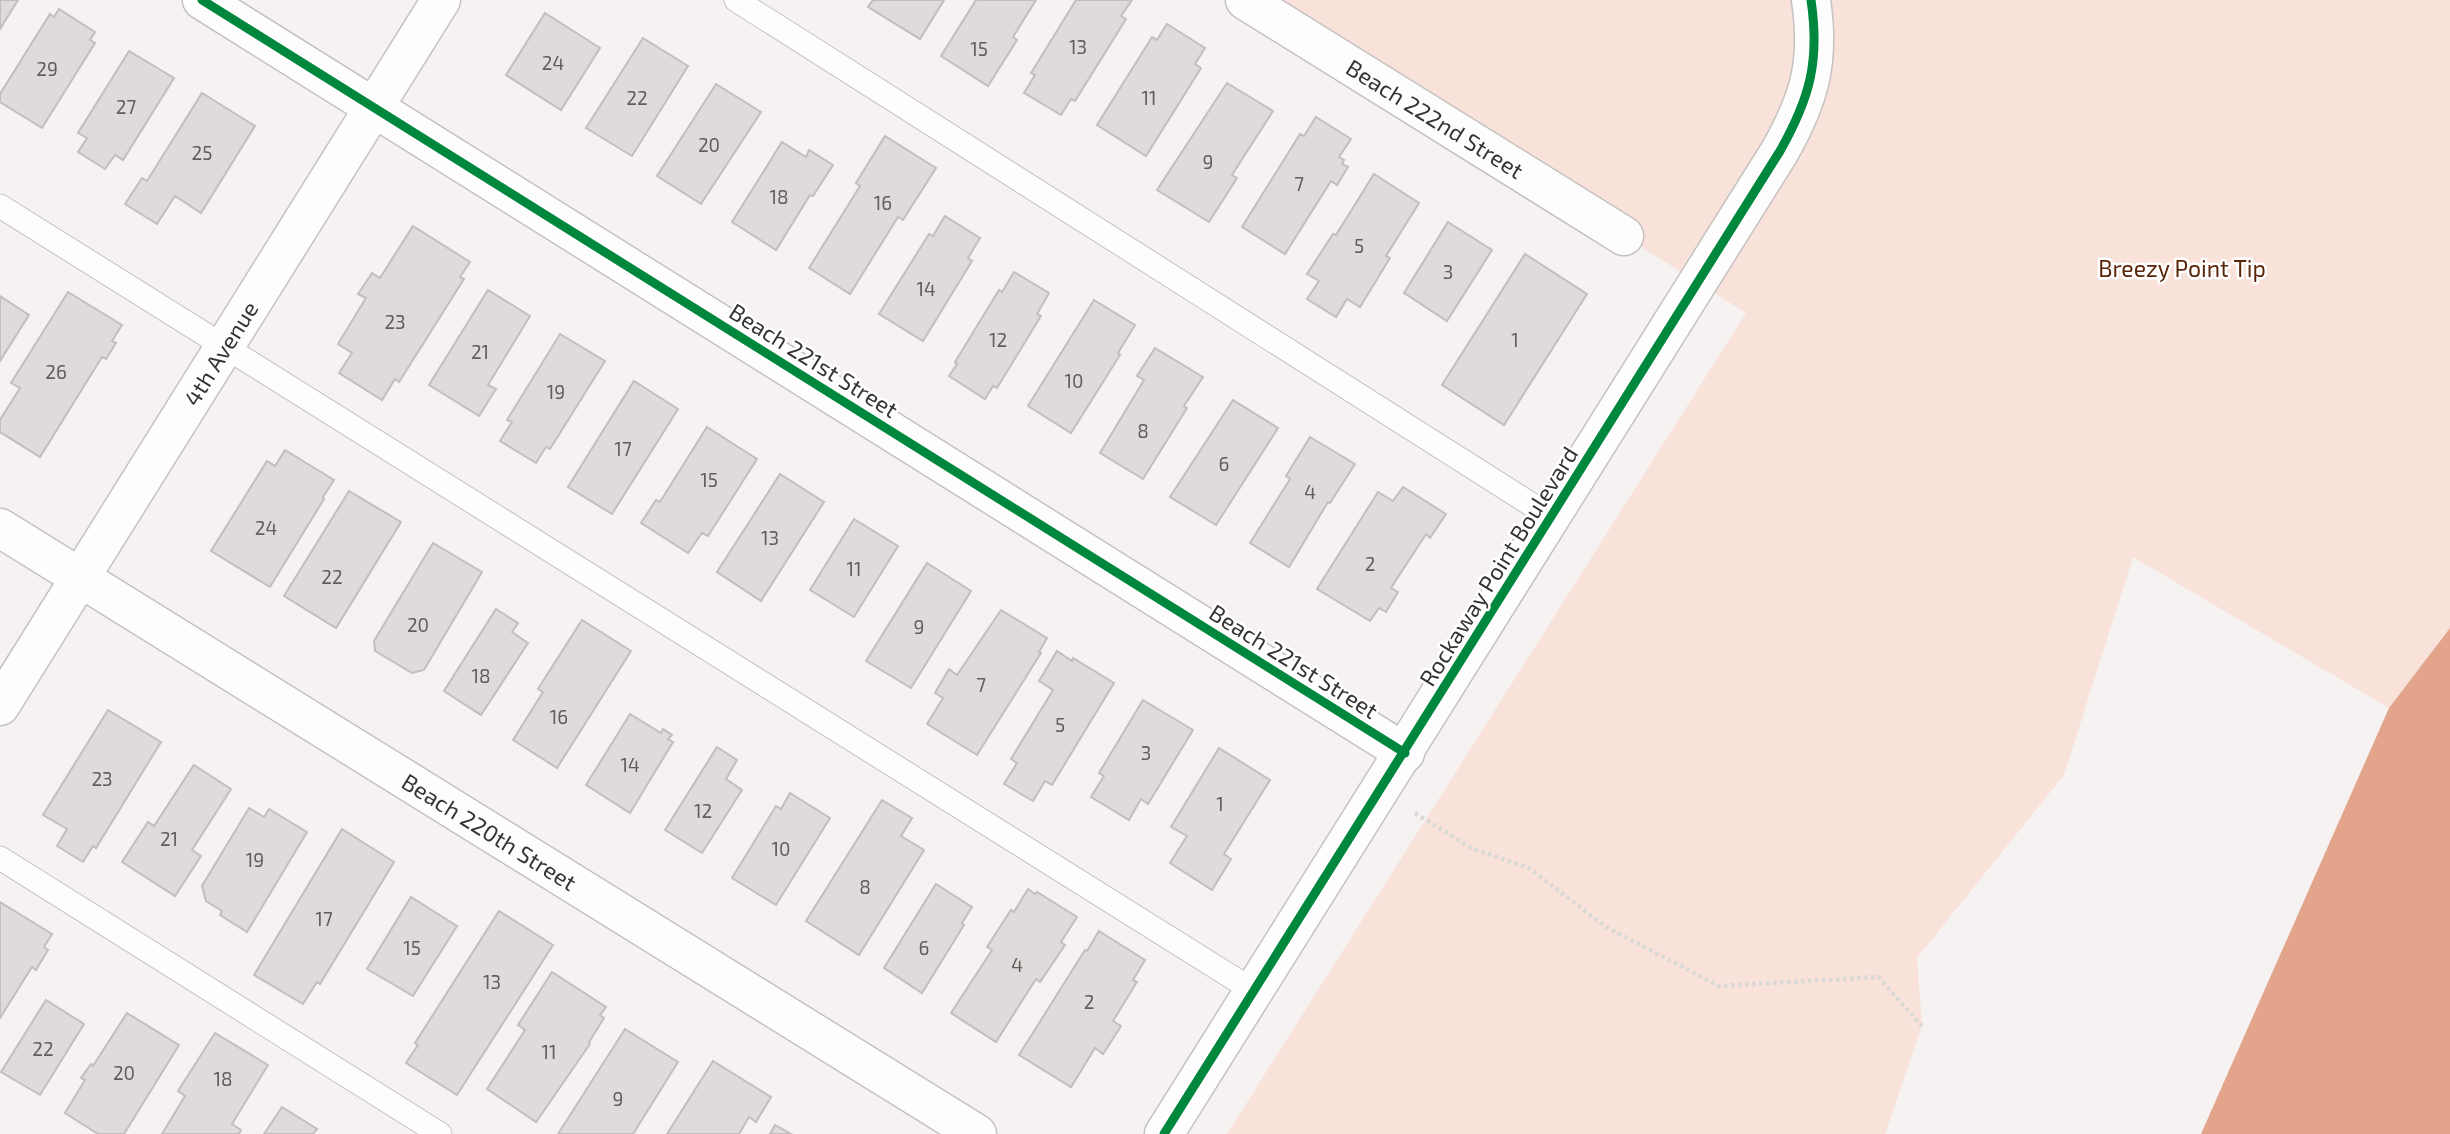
<svg xmlns="http://www.w3.org/2000/svg" width="2450" height="1134" viewBox="0 0 2450 1134" font-family="'Exo 2',sans-serif">
<style>
.green{fill:#f8e2d9}
.water{fill:#e2a58b}
.building{fill:#dedbda;stroke:#c2bebd;stroke-width:2}
.lines{fill:none;stroke-linecap:round;stroke-linejoin:round}
.lane-casing{stroke:#c6c2c1;stroke-width:25}
.street-casing{stroke:#c6c2c1;stroke-width:41}
.path{stroke:#dbd9d8;stroke-width:4.5;stroke-dasharray:3.5 3.5;stroke-linecap:butt}
.lane{stroke:#fefdfd;stroke-width:23}
.street{stroke:#fefdfd;stroke-width:38}
.cycleway-casing{stroke:#fff;stroke-width:13}
.cycleway{stroke:#00873e;stroke-width:9}
.labels{text-anchor:middle;dominant-baseline:central;stroke-width:5;stroke-linejoin:round;paint-order:stroke}
.number-label{font-size:19px;fill:#605d5c}
.street-label{font-size:23px;fill:#363332;stroke:#fff}
.park-label{font-size:23px;fill:#5b2509;stroke:#fff}
</style>
<rect width="100%" height="100%" fill="#f6f2f1"/>
<path class="green" d="M1250,0H2450V628L2389,708L2133,557L2064,775L1917,958L1922,1026L1885,1134H1227L1746,313Z"/>
<path class="water" d="M2450,628V1134H2201L2389,708Z"/>
<g class="building">
<path d="M0,0H18L0,29Z"/>
<path d="M873,0H944L920,39L868,7Z"/>
<path d="M976,0H1036L1013,37L1017,40L988,86L941,56Z"/>
<path d="M1076,0H1132L1121,16L1126,19L1075,101L1071,99L1061,115L1024,93L1035,75L1031,73Z"/>
<path d="M59,9L95,32L90,40L95,43L42,128L0,102V94L50,14L54,17Z"/>
<path d="M545,13L600,48L561,110L506,75Z"/>
<path d="M1167,24L1205,48L1195,64L1201,68L1146,156L1097,125L1152,37L1157,40Z"/>
<path d="M643,38L688,66L632,156L586,128Z"/>
<path d="M129,51L174,78L123,160L115,155L105,169L78,152L87,138L78,133Z"/>
<path d="M1227,83L1273,111L1232,175L1237,178L1209,222L1157,190Z"/>
<path d="M716,84L761,112L701,204L657,176Z"/>
<path d="M202,93L255,126L201,213L175,196L157,224L125,204L142,178L147,181Z"/>
<path d="M1316,117L1351,139L1339,157L1344,160L1342,164L1348,167L1337,185L1331,181L1285,254L1242,227L1300,134L1304,136Z"/>
<path d="M885,136L936,168L903,220L898,217L850,294L809,268L860,186L856,183Z"/>
<path d="M782,142L806,157L809,150L833,165L813,196L810,195L776,250L732,222Z"/>
<path d="M1374,174L1419,203L1386,256L1390,258L1360,307L1347,299L1336,317L1307,299L1319,281L1307,274L1333,234L1336,235Z"/>
<path d="M945,216L980,238L968,258L972,261L923,341L879,314L929,234L933,236Z"/>
<path d="M1448,222L1492,250L1447,321L1404,293Z"/>
<path d="M413,226L470,262L460,277L464,279L399,382L395,379L382,400L339,373L352,353L338,344L366,298L358,294L372,273L380,278Z"/>
<path d="M1525,254L1587,294L1504,425L1442,385Z"/>
<path d="M1014,272L1049,293L1037,314L1041,316L997,388L993,386L985,399L949,376L957,364L955,362L999,290L1002,292Z"/>
<path d="M488,290L530,316L488,385L496,389L479,416L429,385Z"/>
<path d="M68,292L122,325L112,341L116,343L106,359L102,357L40,457L0,432V420L20,388L11,383Z"/>
<path d="M0,296L29,315L0,361Z"/>
<path d="M1094,300L1135,325L1118,353L1120,355L1071,433L1028,406Z"/>
<path d="M560,334L605,361L550,449L546,447L536,463L500,441L512,422L507,420Z"/>
<path d="M1155,348L1203,377L1184,406L1187,408L1143,479L1100,453L1144,380L1137,376Z"/>
<path d="M634,381L678,409L612,514L568,487Z"/>
<path d="M1233,400L1278,428L1216,525L1170,497Z"/>
<path d="M707,427L757,459L708,536L702,533L688,553L641,523L656,500L660,502Z"/>
<path d="M1310,437L1355,464L1330,503L1328,502L1289,567L1250,543L1290,479L1286,476Z"/>
<path d="M285,450L334,480L323,497L324,499L270,587L211,551L267,461L275,466Z"/>
<path d="M780,474L824,502L761,601L717,572Z"/>
<path d="M1403,487L1446,514L1430,538L1426,534L1391,588L1398,592L1386,612L1379,608L1370,621L1317,589L1378,492L1393,501Z"/>
<path d="M349,491L401,522L336,628L284,596Z"/>
<path d="M854,519L898,546L854,617L810,590Z"/>
<path d="M433,543L482,572L424,670L412,673L375,651L374,641Z"/>
<path d="M927,563L971,591L911,688L866,661Z"/>
<path d="M496,609L518,623L512,632L528,643L481,715L444,691Z"/>
<path d="M1001,610L1047,638L1039,652L1041,653L977,755L927,724L943,698L935,693L949,669L957,675Z"/>
<path d="M582,620L631,651L557,768L513,740L543,692L538,689Z"/>
<path d="M1057,651L1072,661L1073,658L1114,683L1052,785L1045,781L1033,801L1004,784L1017,763L1011,759L1053,690L1039,681Z"/>
<path d="M1143,700L1193,730L1148,804L1141,799L1129,820L1091,797L1104,776L1099,773Z"/>
<path d="M108,710L161,742L96,848L93,846L83,862L57,846L67,829L43,815Z"/>
<path d="M630,714L661,733L663,729L672,735L668,739L673,742L630,813L586,785Z"/>
<path d="M717,747L737,760L726,779L742,790L702,853L665,830Z"/>
<path d="M1219,748L1270,780L1224,854L1231,859L1212,890L1170,863L1187,836L1171,827Z"/>
<path d="M194,765L231,789L192,850L201,856L175,896L122,862L148,822L154,826Z"/>
<path d="M790,793L830,818L776,905L732,878L776,806L781,809Z"/>
<path d="M882,800L912,818L901,836L924,850L859,955L806,921Z"/>
<path d="M249,808L264,817L269,809L307,832L247,932L220,915L222,911L206,901L202,886Z"/>
<path d="M342,829L394,862L320,984L317,982L303,1004L254,975Z"/>
<path d="M936,884L972,907L962,923L964,925L922,993L884,968Z"/>
<path d="M1028,889L1035,894L1037,892L1077,917L1061,942L1065,945L1040,982L1036,979L996,1042L951,1013L992,950L987,947L1011,910L1014,912Z"/>
<path d="M411,897L457,926L413,996L367,969Z"/>
<path d="M0,902L52,934L44,947L48,950L36,970L32,967L0,1018Z"/>
<path d="M499,911L553,945L457,1095L406,1063L418,1045L415,1043Z"/>
<path d="M1099,931L1145,960L1133,980L1137,982L1113,1021L1121,1026L1103,1054L1095,1048L1071,1087L1019,1055L1085,950L1087,951Z"/>
<path d="M552,972L606,1007L600,1015L604,1018L589,1042L590,1044L536,1122L487,1089L525,1030L518,1025Z"/>
<path d="M46,1000L84,1024L40,1095L1,1072Z"/>
<path d="M127,1013L179,1045L124,1134H98L65,1113L85,1080L81,1078L91,1064L93,1066Z"/>
<path d="M625,1029L678,1062L633,1134H558Z"/>
<path d="M215,1033L268,1065L232,1124L241,1130L239,1134H162L185,1096L178,1091Z"/>
<path d="M713,1061L771,1097L756,1122L749,1117L739,1134H667Z"/>
<path d="M282,1107L317,1129L313,1134H264Z"/>
<path d="M775,1125L791,1134H770Z"/>
</g>
<g class="lines">
<defs>
<g id="lane">
<path d="M736,0L1551,517"/>
<path d="M0,206L1254,991"/>
<path d="M0,858L440,1134"/>
</g>
<g id="street">
<path d="M202,0L1405,753"/>
<path id="s1" d="M1245,0L1624,236"/>
<path id="s2" d="M0,528L977,1134"/>
<path id="s3" d="M0,706L441,0"/>
<path d="M1164,1134L1780,151C1810,98 1820,61 1811,0"/>
</g>
</defs>
<use href="#lane" class="lane-casing"/>
<use href="#street" class="street-casing"/>
<path class="path" d="M1415,813L1473,849L1529,868L1606,927L1719,986L1878,977L1922,1026"/>
<use href="#lane" class="lane"/>
<use href="#street" class="street"/>
<defs>
<g id="cycleway">
<path d="M202,0L1405,753"/>
<path d="M1164,1134L1780,151C1810,98 1820,61 1811,0"/>
</g>
</defs>
<use href="#cycleway" class="cycleway-casing"/>
<use href="#cycleway" class="cycleway"/>
</g>
<g class="labels">
<g class="number-label">
<text x="1078" y="46">13</text>
<text x="979" y="48">15</text>
<text x="553" y="62">24</text>
<text x="47" y="68">29</text>
<text x="637" y="97">22</text>
<text x="1149" y="97">11</text>
<text x="126" y="106">27</text>
<text x="709" y="144">20</text>
<text x="202" y="152">25</text>
<text x="1208" y="161">9</text>
<text x="1299" y="183">7</text>
<text x="779" y="196">18</text>
<text x="883" y="202">16</text>
<text x="1359" y="245">5</text>
<text x="1448" y="271">3</text>
<text x="926" y="288">14</text>
<text x="395" y="321">23</text>
<text x="998" y="339">12</text>
<text x="1515" y="339">1</text>
<text x="480" y="351">21</text>
<text x="56" y="371">26</text>
<text x="1074" y="380">10</text>
<text x="556" y="391">19</text>
<text x="1143" y="430">8</text>
<text x="623" y="448">17</text>
<text x="1224" y="463">6</text>
<text x="709" y="479">15</text>
<text x="1310" y="491">4</text>
<text x="266" y="527">24</text>
<text x="770" y="537">13</text>
<text x="1370" y="563">2</text>
<text x="854" y="568">11</text>
<text x="332" y="576">22</text>
<text x="418" y="624">20</text>
<text x="919" y="626">9</text>
<text x="481" y="675">18</text>
<text x="981" y="684">7</text>
<text x="559" y="716">16</text>
<text x="1060" y="724">5</text>
<text x="1146" y="752">3</text>
<text x="630" y="764">14</text>
<text x="102" y="778">23</text>
<text x="1220" y="803">1</text>
<text x="703" y="810">12</text>
<text x="169" y="838">21</text>
<text x="781" y="848">10</text>
<text x="255" y="859">19</text>
<text x="865" y="886">8</text>
<text x="324" y="918">17</text>
<text x="412" y="947">15</text>
<text x="924" y="947">6</text>
<text x="1017" y="964">4</text>
<text x="492" y="981">13</text>
<text x="1089" y="1001">2</text>
<text x="43" y="1048">22</text>
<text x="549" y="1051">11</text>
<text x="124" y="1072">20</text>
<text x="223" y="1078">18</text>
<text x="618" y="1098">9</text>
</g>
<g class="street-label">
<text stroke="none"><textPath href="#s1" startOffset="224">Beach 222nd Street</textPath></text>
<text stroke="none"><textPath href="#s3" startOffset="416">4th Avenue</textPath></text>
<text transform="translate(814 360) rotate(32)">Beach 221st Street</text>
<text transform="translate(1498 566) rotate(-58)">Rockaway Point Boulevard</text>
<text transform="translate(1294 661) rotate(32)">Beach 221st Street</text>
<text stroke="none"><textPath href="#s2" startOffset="576">Beach 220th Street</textPath></text>
</g>
<g class="park-label">
<text x="2182" y="268">Breezy Point Tip</text>
</g>
</g>
</svg>
